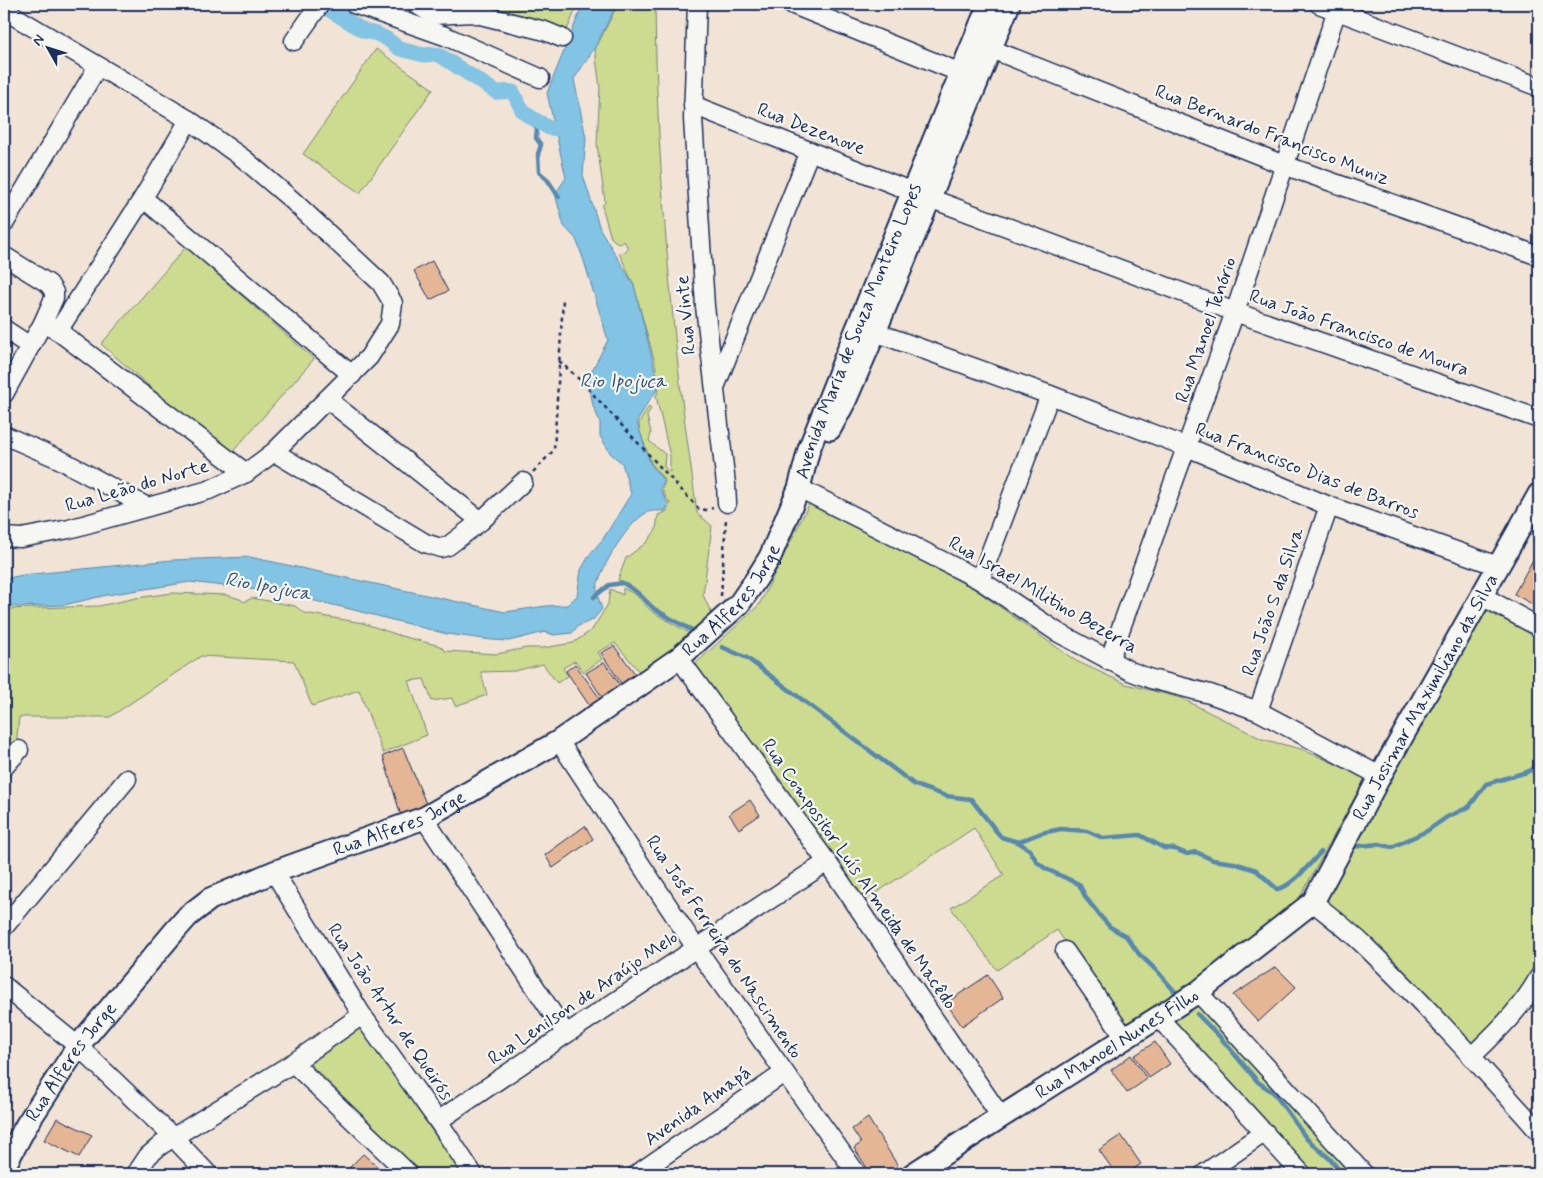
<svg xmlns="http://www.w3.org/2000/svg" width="1543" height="1178" viewBox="0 0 1543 1178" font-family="Mynerve,sans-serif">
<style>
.green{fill:#ccdb8f;stroke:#748576}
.water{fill:#83c3e3;stroke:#5988ae}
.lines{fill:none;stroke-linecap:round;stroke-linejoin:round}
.stream{stroke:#5988ae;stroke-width:4.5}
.canal{stroke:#83c3e3;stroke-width:15}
.building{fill:#e5b696;stroke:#1b2f5e}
.minor-casing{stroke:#1b2f5e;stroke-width:21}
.tertiary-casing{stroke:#1b2f5e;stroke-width:25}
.path{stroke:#1b2f5e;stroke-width:2.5;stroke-dasharray:4 4;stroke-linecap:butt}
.minor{stroke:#f6f6f2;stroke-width:18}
.tertiary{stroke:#f6f6f2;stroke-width:21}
.labels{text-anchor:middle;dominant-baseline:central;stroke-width:4.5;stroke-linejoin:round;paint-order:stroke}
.street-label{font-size:19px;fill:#1b2f5e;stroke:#f6f6f2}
.water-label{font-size:20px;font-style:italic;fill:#35547f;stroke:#f6f6f2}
</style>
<rect width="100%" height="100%" fill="#f1e3d6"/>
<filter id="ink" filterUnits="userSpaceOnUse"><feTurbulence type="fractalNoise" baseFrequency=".02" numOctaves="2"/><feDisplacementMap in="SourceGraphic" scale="10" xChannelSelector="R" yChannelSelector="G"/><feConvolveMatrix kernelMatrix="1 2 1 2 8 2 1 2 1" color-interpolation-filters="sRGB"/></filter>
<g filter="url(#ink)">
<g class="green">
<path d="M461,4H578L565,35L545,27L469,4Z"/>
<path d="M618,4H655C656,125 665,246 678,366C683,415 691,464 697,513L712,526L703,595L715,621L702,633C687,625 669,618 656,608C644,599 634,582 618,580L626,558L647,542L656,530L658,515L666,512L670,504L662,490L665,481L651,463L639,429V423L649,406L651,408L647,416L651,433L649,441L665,454L664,467L670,472V456L656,396L659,389L655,363L633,283L619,253L625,252L628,248L624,241L619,244L611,238L602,206L605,202L597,144L600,88L595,50Z"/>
<path d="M376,49L433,89L360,193L303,154Z"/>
<path d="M186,247L314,359L229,456L101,344Z"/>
<path d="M810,502L976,590L1076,661L1126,684L1181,698L1262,739L1301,749L1366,777L1290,915L1127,1032L1057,930L997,970L951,908L1004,875L974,828L864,901L692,667L759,605Z"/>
<path d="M623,588L636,595L651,611L696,637L643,676L615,643L598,652L602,659L584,672L575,661L563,668L568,676L557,683L543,664L515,671L481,672L487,695L455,706L452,698L432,701L424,679L409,681L427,735L383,753L359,690L312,706L294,661L201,656L110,717H19L16,747L4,749V609L99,606L136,598L172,593L227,595L240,599L244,602L252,598L295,606L304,613L363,623L401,636L440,646L445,651L497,654L526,648H543L573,643L592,630L608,604L610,589L623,595Z"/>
<path d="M1485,610L1539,638V964L1529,983L1473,1049L1324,902Z"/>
<path d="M1198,1000L1353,1174H1308L1168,1020Z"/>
<path d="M361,1028L462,1174H423L310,1064Z"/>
</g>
<path class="water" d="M583,4H617L594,49L574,79L586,138L583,175L600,229L634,285L653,362L658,389L648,402L637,422L650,463L664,481L660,489L668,504L665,511C659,511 652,510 646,513C627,524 602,565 597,587C596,593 600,603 602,609L593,620L578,626L572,633L554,635L545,632L509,641L492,640L447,634L346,608L275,592L190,582L107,595L64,605L18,607L4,605V579L23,575L172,560L250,557L505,612L546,606L567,605L577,596L581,570L590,554L603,539L631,494L622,463L611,454L600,436V422L593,406L588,378L608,340L584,261L576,239L564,226L555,194L566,178L547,93Z"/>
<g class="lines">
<g class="stream">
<path d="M529,116L537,129L536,138L541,145L538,154L539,172L547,179L559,197"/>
<path d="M594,597L609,585L623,583L639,594L654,609L691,630"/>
<path d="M722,647L747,658L915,785L946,796L971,799L1001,837L1018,842L1030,850L1037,862L1046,869L1079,884L1086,898L1101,917L1110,927L1126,936L1139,954L1156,970L1178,995"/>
<path d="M1018,842L1041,833L1061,829L1087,831L1103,838L1140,835L1164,848L1175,849L1187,854L1196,852L1213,860L1234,863L1256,870L1277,889C1291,888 1311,862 1321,852"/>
<path d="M1350,847L1379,844L1392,847L1427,831L1447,817L1469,807L1486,784L1527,772L1539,766"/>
<path d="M1197,1014L1220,1037L1258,1082L1274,1093L1306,1138L1330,1159L1342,1174"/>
</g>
<path class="canal" d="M320,4L364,31L377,34L387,39L400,49L424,55L435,54L441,56L496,92C502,93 506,90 513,92L522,110L529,116L549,128L561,129"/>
</g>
<g class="building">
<path d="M432,261L448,291L430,300L414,271Z"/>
<path d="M1539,549V608L1514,594Z"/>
<path d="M614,646L640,680L625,689L601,653Z"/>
<path d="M604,662L624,691L606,703L586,673Z"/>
<path d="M575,664L604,704L593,711L566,671Z"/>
<path d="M403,748L427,806L401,816L383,756Z"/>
<path d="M750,800L760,815L739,829L729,814Z"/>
<path d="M585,826L593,839L553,868L545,855Z"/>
<path d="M1276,967L1296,987L1258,1022L1233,995Z"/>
<path d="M988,975L1003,998L962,1026L946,1003Z"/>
<path d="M1155,1042L1170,1064L1149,1078L1134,1056Z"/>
<path d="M1131,1055L1147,1079L1127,1093L1111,1070Z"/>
<path d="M57,1118L92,1135L79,1157L44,1140Z"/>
<path d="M868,1118L898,1166L886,1174H871L854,1148L861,1143L852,1129Z"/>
<path d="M1121,1135L1141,1164L1126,1174H1116L1099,1150Z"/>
<path d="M363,1154L381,1170L377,1174H343Z"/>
</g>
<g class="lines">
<defs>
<g id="minor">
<path d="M354,4L445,36L540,78"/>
<path d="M416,4L434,15L472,13L545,31L562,38"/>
<path d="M697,4L693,119L705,306L726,484L727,503"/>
<path d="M791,4L961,73"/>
<path d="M1319,4L1539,87"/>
<path d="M4,10L189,120L244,159L292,200L381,283L393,303L390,324L369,357L274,452L246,473L209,490L69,529L21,538L4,537"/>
<path d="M294,41L320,4"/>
<path d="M991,49L1284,165L1539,256"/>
<path d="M693,105L913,192L1235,312L1539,419"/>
<path d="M143,198L352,375"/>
<path d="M4,224L98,66"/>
<path d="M4,256L49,284L54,292V298L43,323L4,394"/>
<path d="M43,323L58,331L246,473"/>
<path d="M4,329L30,346"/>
<path d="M58,331L143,198L189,120"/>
<path d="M875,332L1050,395L1187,447L1329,506L1498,566"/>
<path d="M716,385L810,151"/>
<path d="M327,399L481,521"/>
<path d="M4,435L61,460L147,507"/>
<path d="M274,452L425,543L441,548L448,546L481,521L523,482"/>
<path d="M799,488L980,580L1057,632L1130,671L1151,679L1210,694L1258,711L1380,776"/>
<path d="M980,580L1050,395"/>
<path d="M1482,596L1539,627"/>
<path d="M679,658L827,862L1001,1117"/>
<path d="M1109,661L1235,312L1339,4"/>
<path d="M1258,711L1329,506"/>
<path d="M559,741L696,948L857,1174"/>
<path d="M4,767L19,750"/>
<path d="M424,818L566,1034"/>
<path d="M274,872L362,1015L438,1121L473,1174"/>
<path d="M1313,902C1331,917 1351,932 1368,949C1428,1007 1484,1070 1539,1132"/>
<path d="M4,927L127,779"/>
<path d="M1065,951L1125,1038"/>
<path d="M4,986L78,1046L173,1137L208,1174"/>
<path d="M1198,992L1364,1174"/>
<path d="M1158,1017L1302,1174"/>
<path d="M1472,1056C1497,1032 1522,1008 1539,977"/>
<path d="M293,1063L409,1174"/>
<path d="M438,1121L566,1034L827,862"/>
<path d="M136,1174L148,1156L161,1145L293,1063L362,1015"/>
<path d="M637,1174L784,1073"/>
<path d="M1204,1174L1265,1132"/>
</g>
<g id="tertiary">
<path d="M830,429L845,401L875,332L1009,4"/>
<path id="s1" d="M4,1167L27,1124L78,1046L173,933L188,916L210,899L274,872L424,818L559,741L679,658L739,604L757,578L770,557L799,488L809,449L851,343L989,4"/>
<path id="s2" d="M913,1174L1001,1117L1198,992L1313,902L1380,776L1539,494"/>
</g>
</defs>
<use href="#minor" class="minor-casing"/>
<use href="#tertiary" class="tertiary-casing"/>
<g class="path">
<path d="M559,361L580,380L699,509L706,510L713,508"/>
<path d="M533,472L554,450L563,300"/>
<path d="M721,596L726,519"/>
</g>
<use href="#minor" class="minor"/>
<use href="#tertiary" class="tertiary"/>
</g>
</g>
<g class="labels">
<g class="street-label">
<text transform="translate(811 129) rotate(21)">Rua Dezenove</text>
<text transform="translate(1272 135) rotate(21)">Rua Bernardo Francisco Muniz</text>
<text transform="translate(686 315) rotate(-95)">Rua Vinte</text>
<text stroke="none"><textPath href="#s1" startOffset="1250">Avenida Maria de Souza Monteiro Lopes</textPath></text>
<text transform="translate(1206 330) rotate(-71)">Rua Manoel Tenório</text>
<text transform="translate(1359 333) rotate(19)">Rua João Francisco de Moura</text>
<text transform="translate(1307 471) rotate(21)">Rua Francisco Dias de Barros</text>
<text transform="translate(137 486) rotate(-16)">Rua Leão do Norte</text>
<text transform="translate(1043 595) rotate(30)">Rua Israel Militino Bezerra</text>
<text stroke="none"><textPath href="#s1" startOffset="949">Rua Alferes Jorge</textPath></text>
<text transform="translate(1273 602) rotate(-71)">Rua João S da Silva</text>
<text stroke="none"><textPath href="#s2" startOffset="718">Rua Josimar Maximiliano da Silva</textPath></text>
<text stroke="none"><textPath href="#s1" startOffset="544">Rua Alferes Jorge</textPath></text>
<text transform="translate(859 874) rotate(55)">Rua Compositor Luís Almeida de Macêdo</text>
<text transform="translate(724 947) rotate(56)">Rua José Ferreira do Nascimento</text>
<text transform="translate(583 998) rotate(-34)">Rua Lenilson de Araújo Melo</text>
<text transform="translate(390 1012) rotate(56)">Rua João Artur de Queirós</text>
<text stroke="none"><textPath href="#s2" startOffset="242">Rua Manoel Nunes Filho</textPath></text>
<text stroke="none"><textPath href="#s1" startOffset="125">Rua Alferes Jorge</textPath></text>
<text transform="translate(698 1106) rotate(-35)">Avenida Amapá</text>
</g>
<g class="water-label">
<text x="623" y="381">Rio Ipojuca</text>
<text transform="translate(268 587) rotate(10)">Rio Ipojuca</text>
</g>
</g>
<rect width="1543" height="1178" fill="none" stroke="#f6f6f2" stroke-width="20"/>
<rect x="10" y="10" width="1523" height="1158" fill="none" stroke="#1b2f5e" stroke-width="2" filter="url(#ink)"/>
<g transform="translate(48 48) rotate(309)" stroke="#f6f6f2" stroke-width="4" paint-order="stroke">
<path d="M0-4L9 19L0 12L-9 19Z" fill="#1b2f5e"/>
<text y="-8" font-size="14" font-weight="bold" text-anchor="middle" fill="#1b2f5e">N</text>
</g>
</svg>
